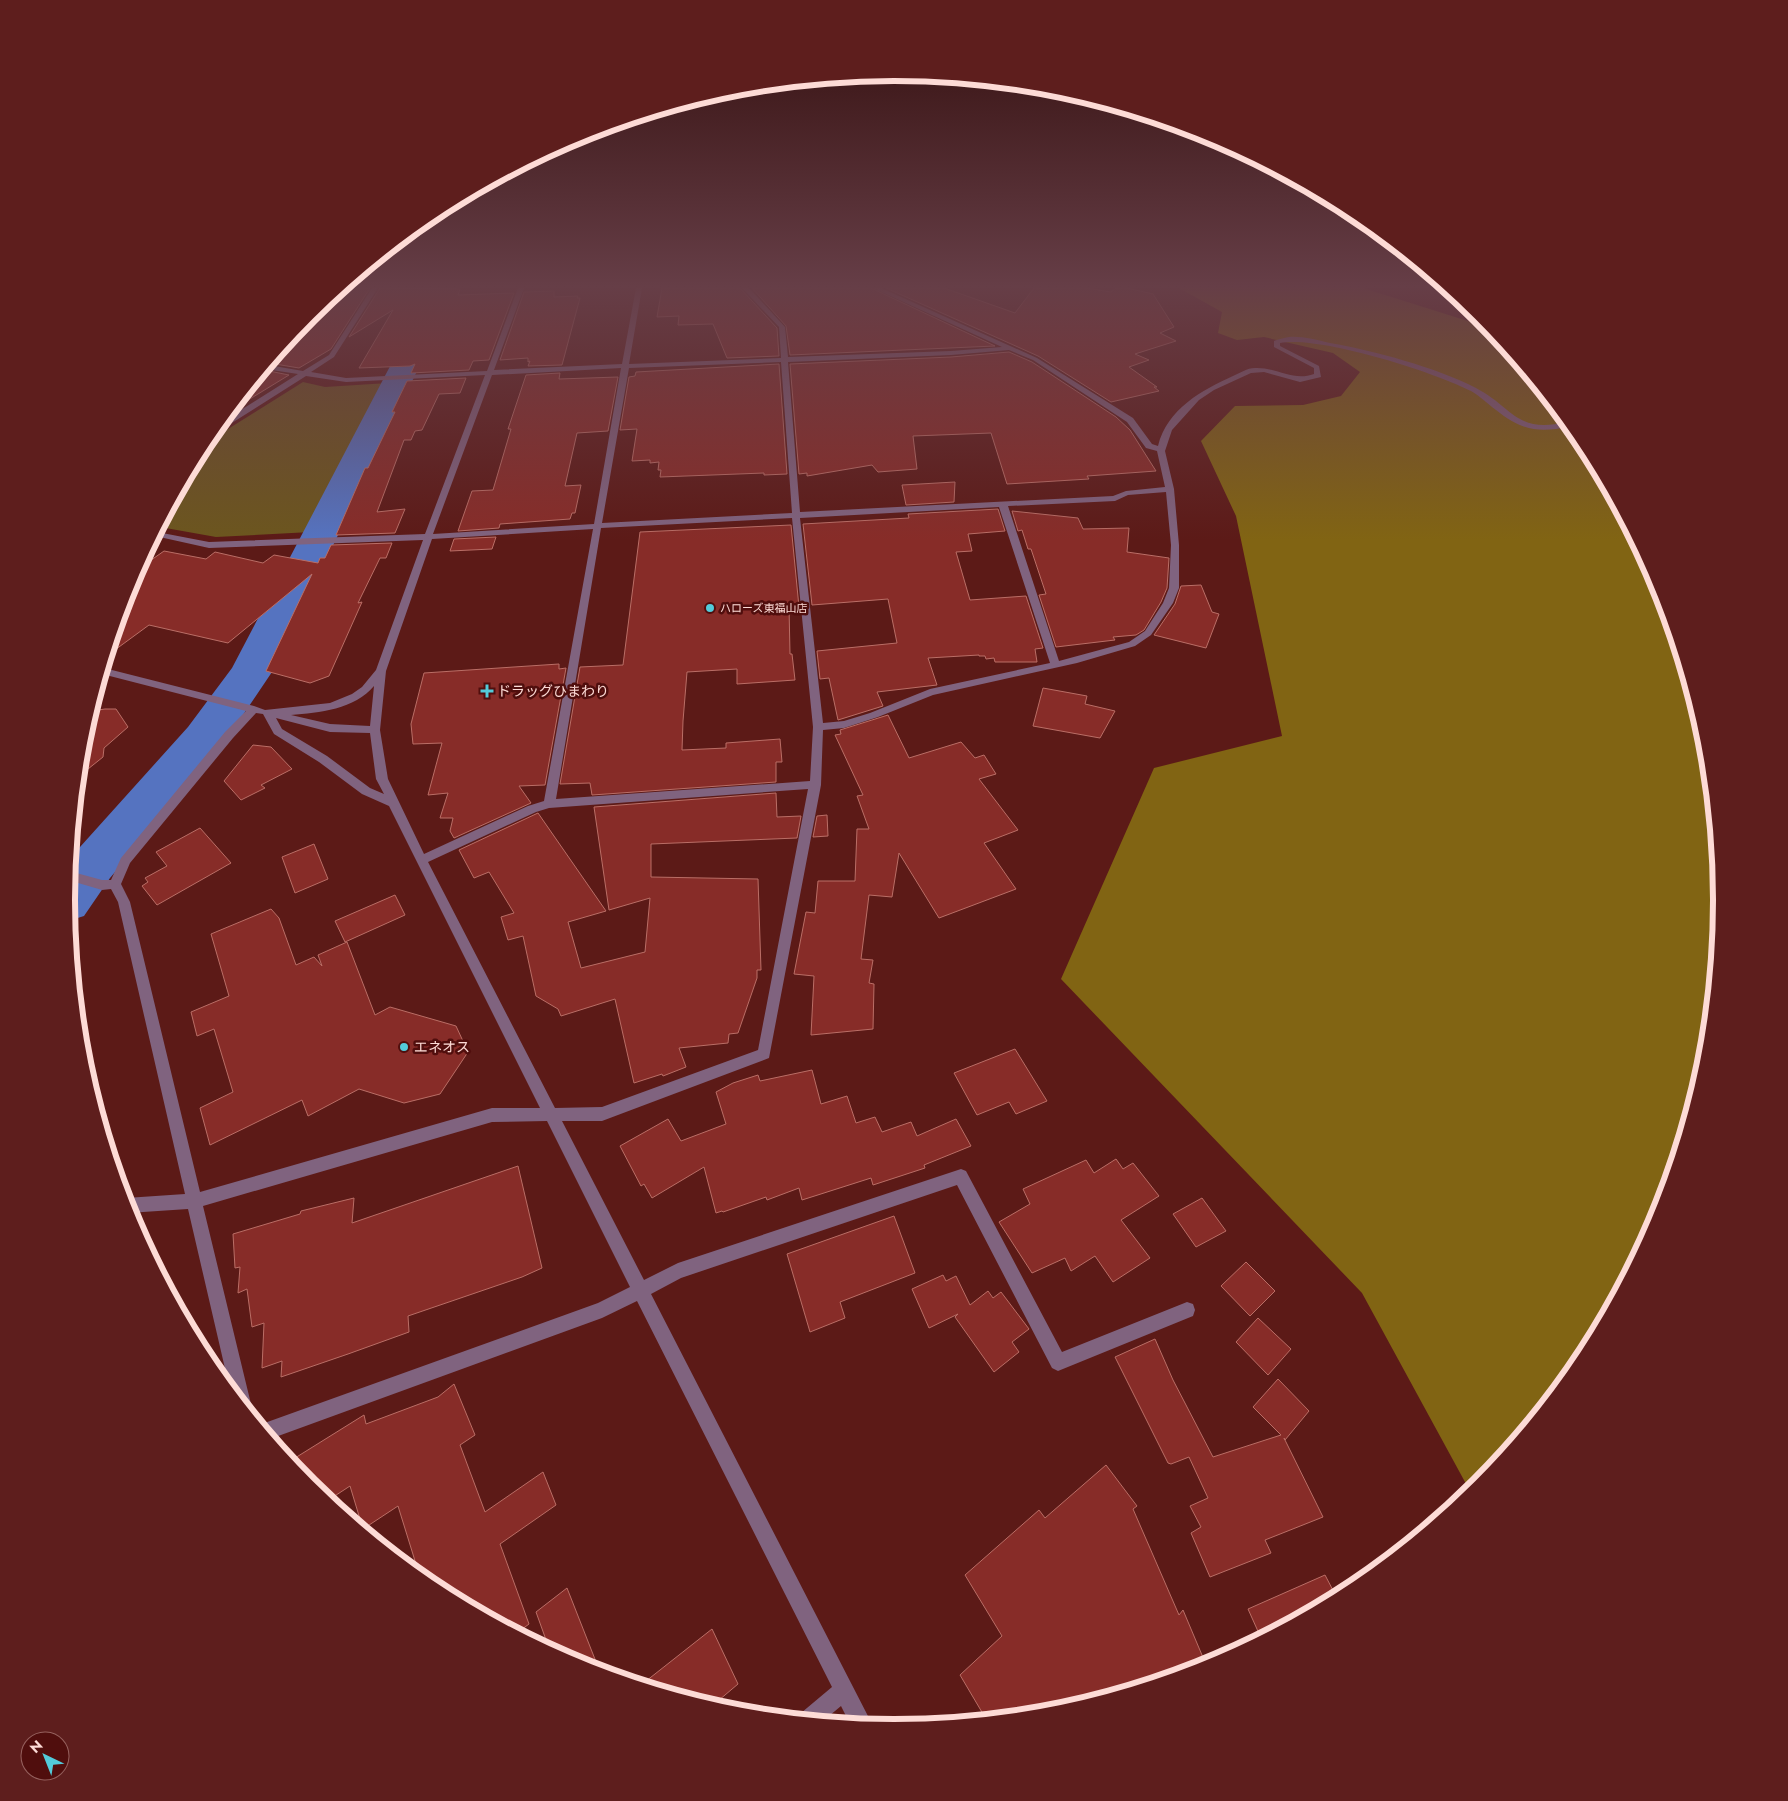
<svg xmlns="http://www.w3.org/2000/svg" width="1788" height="1801" viewBox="0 0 1788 1801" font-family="Jost,'Noto Sans JP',sans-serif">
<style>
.green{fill:#6c561e}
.forest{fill:#816413}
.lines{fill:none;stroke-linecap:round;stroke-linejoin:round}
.river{fill:#5573c0;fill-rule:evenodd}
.building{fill:#872c28;stroke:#ba6e66}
.minor{fill:#80637f;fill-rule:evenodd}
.poi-dot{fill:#53cbda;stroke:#500e0d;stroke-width:2}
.labels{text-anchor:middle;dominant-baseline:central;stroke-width:5;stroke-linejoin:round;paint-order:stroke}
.far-poi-label{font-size:11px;fill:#fddbd6;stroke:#500e0d;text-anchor:start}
.poi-label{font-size:14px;fill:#fddbd6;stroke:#500e0d;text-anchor:start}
.rim{fill:none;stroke:#fddbd6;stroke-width:6}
</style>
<rect width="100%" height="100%" fill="#5c1a17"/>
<path class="green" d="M303,382L325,387L388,383L311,532L216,537L160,527L204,444Z"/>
<path class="forest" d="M1179,288H1363L1490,328L1544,394V405L1563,418L1582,441L1659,584L1706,739L1722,900L1706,1062L1659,1218L1582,1361L1479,1486L1471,1493L1362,1293L1061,979L1154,768L1282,736L1236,516L1201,441L1235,406L1303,405L1341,396L1360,372L1333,353L1264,337L1237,340L1218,333L1222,312Z"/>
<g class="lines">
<path class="river" d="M431,288H457L272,672L220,749L110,878L84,916L68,921L66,900L71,857L188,727L232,668Z"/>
</g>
<g class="building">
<path d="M342,288H370L331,349L299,368L269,363L304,321L328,305L322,304Z"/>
<path d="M380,288L460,289L458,295L514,293L489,360L473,361L469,370L411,373L415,364L410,366L359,368L393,310L349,337Z"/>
<path d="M662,288H740L777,328L779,356L727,358L713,324L678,325L679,316L657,317Z"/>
<path d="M752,288H871L995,346L790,355L786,326Z"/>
<path d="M886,288H944L1015,313L1034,288H1086L1111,292L1116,288H1127L1153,294L1174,327L1160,333L1176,341L1135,354L1149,360L1129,367L1157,387H1154L1159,391L1111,402L1038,356Z"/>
<path d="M554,291V297L578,296L577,298H580L562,365L528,366L530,361L528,362V358L500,360L524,292Z"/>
<path d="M1009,352L1032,362L1116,417L1130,430L1156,471L1087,476L1089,479L1007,484L991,433L913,436L917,469L878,472L872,465L807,476V473L799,474L790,364L951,357Z"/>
<path d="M779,364L787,474L764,475V473L660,477L661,470H658L659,462L650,463V460L632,461L637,429L620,430L629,377L635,376L636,372Z"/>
<path d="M264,370L289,375L240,405L237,402Z"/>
<path d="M560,373L559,379L618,377L608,431L577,433L565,486L581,485L575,513H572L570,519L500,524L499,528L458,531L472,491L493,490L511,429H508L526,375Z"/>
<path d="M466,378L460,393L439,394L422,430L415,431L411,440H404L377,512L405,509L395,533L336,535L365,468H368L395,412H392L407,381Z"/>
<path d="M955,482L954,502L906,505L902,485Z"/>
<path d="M998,509L1005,531L968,534L972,551L956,552L970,600L1026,596L1043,648L1035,649L1037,662H995L994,658L986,659L985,656H979V655L928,658L937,685L877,692L883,706L838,720L829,678L820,679L817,651L897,643L888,599L812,605L803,524L909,518L908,514Z"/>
<path d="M1012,511L1078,518L1083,529L1129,528L1127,552L1169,558L1167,588L1161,602L1144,630L1136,635L1113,637L1115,640L1056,647L1039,595L1046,594L1031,549H1028L1022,530L1018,531Z"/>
<path d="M791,525L799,607H789L790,654H792L795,680L737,684V669L687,672L683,721L682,750L726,748V743L780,739L782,762H776V782L592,795L590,783L560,784L580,667L623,665L640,532Z"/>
<path d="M496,537L492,549L450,551L454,539Z"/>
<path d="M392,543L386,558H380L358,603L362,602L329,676L310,683L266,671L312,574L228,643L149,625L108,655L129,583L137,570L164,551L206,559L215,552L263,563L274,555L318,563L320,558H325L331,545Z"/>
<path d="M1201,585L1212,612L1219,614L1206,648L1154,635L1175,604L1181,586Z"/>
<path d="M559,664V669L566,668L545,785L519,786L531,803L454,838L450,831L453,818H440L448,793L428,795L442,743L413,744L411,724L424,673Z"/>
<path d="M1043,688L1087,696L1085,704L1115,711L1100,738L1033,726Z"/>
<path d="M105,709H116L128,727L104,748L103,757L78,777L82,739L91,711Z"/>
<path d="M888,715L909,758L961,742L975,758L984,755L996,774L979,779L1018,830L984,843L1016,889L939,918L899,853L892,897L869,895L861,959L873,960L869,983L874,984L873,1029L811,1035L814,976L794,974L806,912L815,913L818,881H855L857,829H869L857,796L863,795L835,735L841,734L840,730Z"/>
<path d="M253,745L271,747L292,769L261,785L265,788L241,800L224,781Z"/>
<path d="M776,793L777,817L801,816L797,838L651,844V877L758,879L761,970H757V978L738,1033L729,1034L728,1043L679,1048L686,1067L663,1076L662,1074L634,1083L615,999L561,1016L558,1009L536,996L523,936L508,940L501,917L514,913L489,872L474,878L459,850L538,813L606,911L568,922L581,968L645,952L650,898L609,910L594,807Z"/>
<path d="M827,815L828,836L813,837L817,816Z"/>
<path d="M200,828L231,863L157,905L142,886L148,882L145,878L167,866L156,852Z"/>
<path d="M314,844L328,879L295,893L282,857Z"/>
<path d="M395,895L405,915L345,942L335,921Z"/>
<path d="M271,909L279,918L296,965L314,957L322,966L318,955L347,942L375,1015L390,1007L456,1026L468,1052L440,1094L404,1103L359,1089L308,1116L302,1100L210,1145L200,1108L233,1092L214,1029L197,1036L191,1012L229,996L211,934Z"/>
<path d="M1015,1049L1047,1101L1016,1114L1009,1102L977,1115L954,1073Z"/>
<path d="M812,1070L821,1104L847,1096L856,1123L875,1117L882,1132L911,1122L917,1136L956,1119L971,1146L924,1165L925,1168L873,1185L871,1178L802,1200L799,1188L767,1200L766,1197L723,1212L722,1211L716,1213L704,1167L652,1198L644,1184L641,1186L620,1146L668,1119L681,1141L726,1124L716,1092L733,1083L758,1075L760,1081Z"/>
<path d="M1116,1159L1123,1169L1133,1163L1159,1196L1121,1220L1150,1258L1113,1282L1095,1256L1071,1271L1065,1258L1032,1273L999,1222L1030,1204L1023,1189L1086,1160L1094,1173Z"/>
<path d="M518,1166L542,1268L522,1277L408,1316L409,1332L348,1354L281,1377L282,1361L262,1368L264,1323L252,1327L247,1289L238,1293L240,1267L235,1268L233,1234L300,1214L301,1211L354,1198L352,1223Z"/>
<path d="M1202,1198L1226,1231L1196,1247L1173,1214Z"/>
<path d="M894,1216L915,1273L840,1302L845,1318L810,1332L787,1254Z"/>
<path d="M1246,1262L1275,1291L1250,1316L1221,1286Z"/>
<path d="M943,1275L946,1281L956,1276L970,1305L988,1291L993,1298L1001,1292L1029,1329L1012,1342L1019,1352L994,1372L955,1317L958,1314L929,1328L912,1289Z"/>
<path d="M1258,1318L1291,1349L1268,1375L1236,1342Z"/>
<path d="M1155,1339L1173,1380L1213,1457L1281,1435L1253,1407L1278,1379L1309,1411L1285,1440L1284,1438L1323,1517L1265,1540L1271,1553L1210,1577L1191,1533L1201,1527L1190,1506L1208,1498L1189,1457L1171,1464L1168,1463L1115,1357Z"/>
<path d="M454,1384L475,1435L460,1445L485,1512L543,1472L556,1505L500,1544L529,1624L517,1633L434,1589L420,1577L398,1506L363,1529L350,1486L327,1501L308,1486L299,1474L295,1458L364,1415L366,1424L438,1397Z"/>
<path d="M1106,1465L1137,1506L1133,1509L1179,1615L1183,1610L1207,1667L1055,1712L986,1719L960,1675L1002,1636L965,1575L1039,1510L1045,1518Z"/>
<path d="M1325,1575L1337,1598L1261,1638L1248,1609Z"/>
<path d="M567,1588L600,1672L577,1665L550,1651L536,1612Z"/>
<path d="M712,1629L738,1684L712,1706L641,1685Z"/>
</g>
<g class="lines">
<g class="minor">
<path d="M372,288H378L334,357L311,372L346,378L487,371L518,288H524L494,370L622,364L636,288H642L629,364L781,358L779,327L742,288H749L785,327L788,357L951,351L1002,347L873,288H881L1037,358L1133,418L1152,444L1158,446C1167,409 1202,390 1233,376C1240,373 1247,368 1255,368C1276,367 1293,382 1314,374V368L1274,347V341C1278,339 1284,338 1289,337C1302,336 1317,340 1330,343C1375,351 1435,367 1476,388C1514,408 1516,434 1567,422L1570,426C1539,434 1521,430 1496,410C1488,404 1480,396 1471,391C1435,372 1318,335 1280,343V346L1319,366L1321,377L1300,382L1264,372L1251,373L1214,390L1199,400L1172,430L1165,451L1174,489L1179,545V588L1173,603L1151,635L1135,646L1077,663L933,695L878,717L844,728L823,730L821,785L769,1058L602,1121H562L644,1280L678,1263L961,1169L966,1171L1062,1352L1187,1302L1193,1304L1195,1310L1193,1316L1058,1371L1052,1368L957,1185L681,1278L651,1294L869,1718L872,1726L850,1724L841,1706L823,1721L798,1719L801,1713L832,1687L637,1301L602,1318L270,1439L259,1425L598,1303L630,1287L547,1121L492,1122L203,1206L251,1404L247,1411L230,1390L188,1209L128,1213L124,1199L126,1198L185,1194L118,902L111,889L102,890L68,880L69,871L102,880H111L121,858L225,732L246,711L102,674L104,668L254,706L265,710L330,703L352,694L362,687L376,670L423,540L209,548L155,536L157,532L209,542L425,534L485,375L346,382L306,376L216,433H212L220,423L298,374L265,369L268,365L303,371L329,355ZM1009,350L1033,360L1127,422L1146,448L1157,451L1165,487L1126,491L1113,496L800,512L788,362L951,355ZM781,362L792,513L602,523L629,368ZM621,368L594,524L433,534L492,375ZM1166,492L1171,545L1169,588L1163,603L1145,631L1129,642L1059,661L1008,506L1115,501L1128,495ZM999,507L1050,663L930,689L870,713L844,721L823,723L800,518ZM792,518L813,727L810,781L556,799L601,528ZM593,529L544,801L528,806L424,854L388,779L380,730L386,671L432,539ZM374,686L370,726L330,724L291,715C319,713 355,709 374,686ZM256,713L263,714L274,734L319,762L362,794L389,806L540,1108H492L200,1192L130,902L121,884L130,863L233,738ZM276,718L330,732L370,733L376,779L384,794L370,788L327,756L282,729ZM808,789L758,1050L602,1107L555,1108L428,862L536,812L549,808Z"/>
<path d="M1465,304L1482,319L1468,314Z"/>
</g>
</g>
<linearGradient id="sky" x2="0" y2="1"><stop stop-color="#330e0d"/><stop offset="0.53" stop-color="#663e47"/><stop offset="1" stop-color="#663e47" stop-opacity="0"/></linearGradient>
<rect width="1788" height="540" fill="url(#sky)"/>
<g class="poi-dot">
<circle cx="710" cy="608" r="5"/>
<path d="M484.5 683.5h5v5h5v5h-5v5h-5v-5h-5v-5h5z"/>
<circle cx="404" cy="1047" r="5"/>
</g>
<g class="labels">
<g class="far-poi-label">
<text x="720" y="608">ハローズ東福山店</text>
</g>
<g class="poi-label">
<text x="497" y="691">ドラッグひまわり</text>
<text x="414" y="1047">エネオス</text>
</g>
</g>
<path d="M0 0H1788V1801H0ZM75 900a819 819 0 1 1 1638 0a819 819 0 1 1-1638 0Z" fill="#5e1e1d" fill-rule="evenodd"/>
<path class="rim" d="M75 900a819 819 0 1 1 1638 0a819 819 0 1 1-1638 0Z"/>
<g transform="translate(45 1756) rotate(317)"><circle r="24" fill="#500e0d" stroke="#95605d"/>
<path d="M0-4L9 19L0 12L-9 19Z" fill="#53cbda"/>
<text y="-8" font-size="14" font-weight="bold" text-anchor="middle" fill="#fddbd6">N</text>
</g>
</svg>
